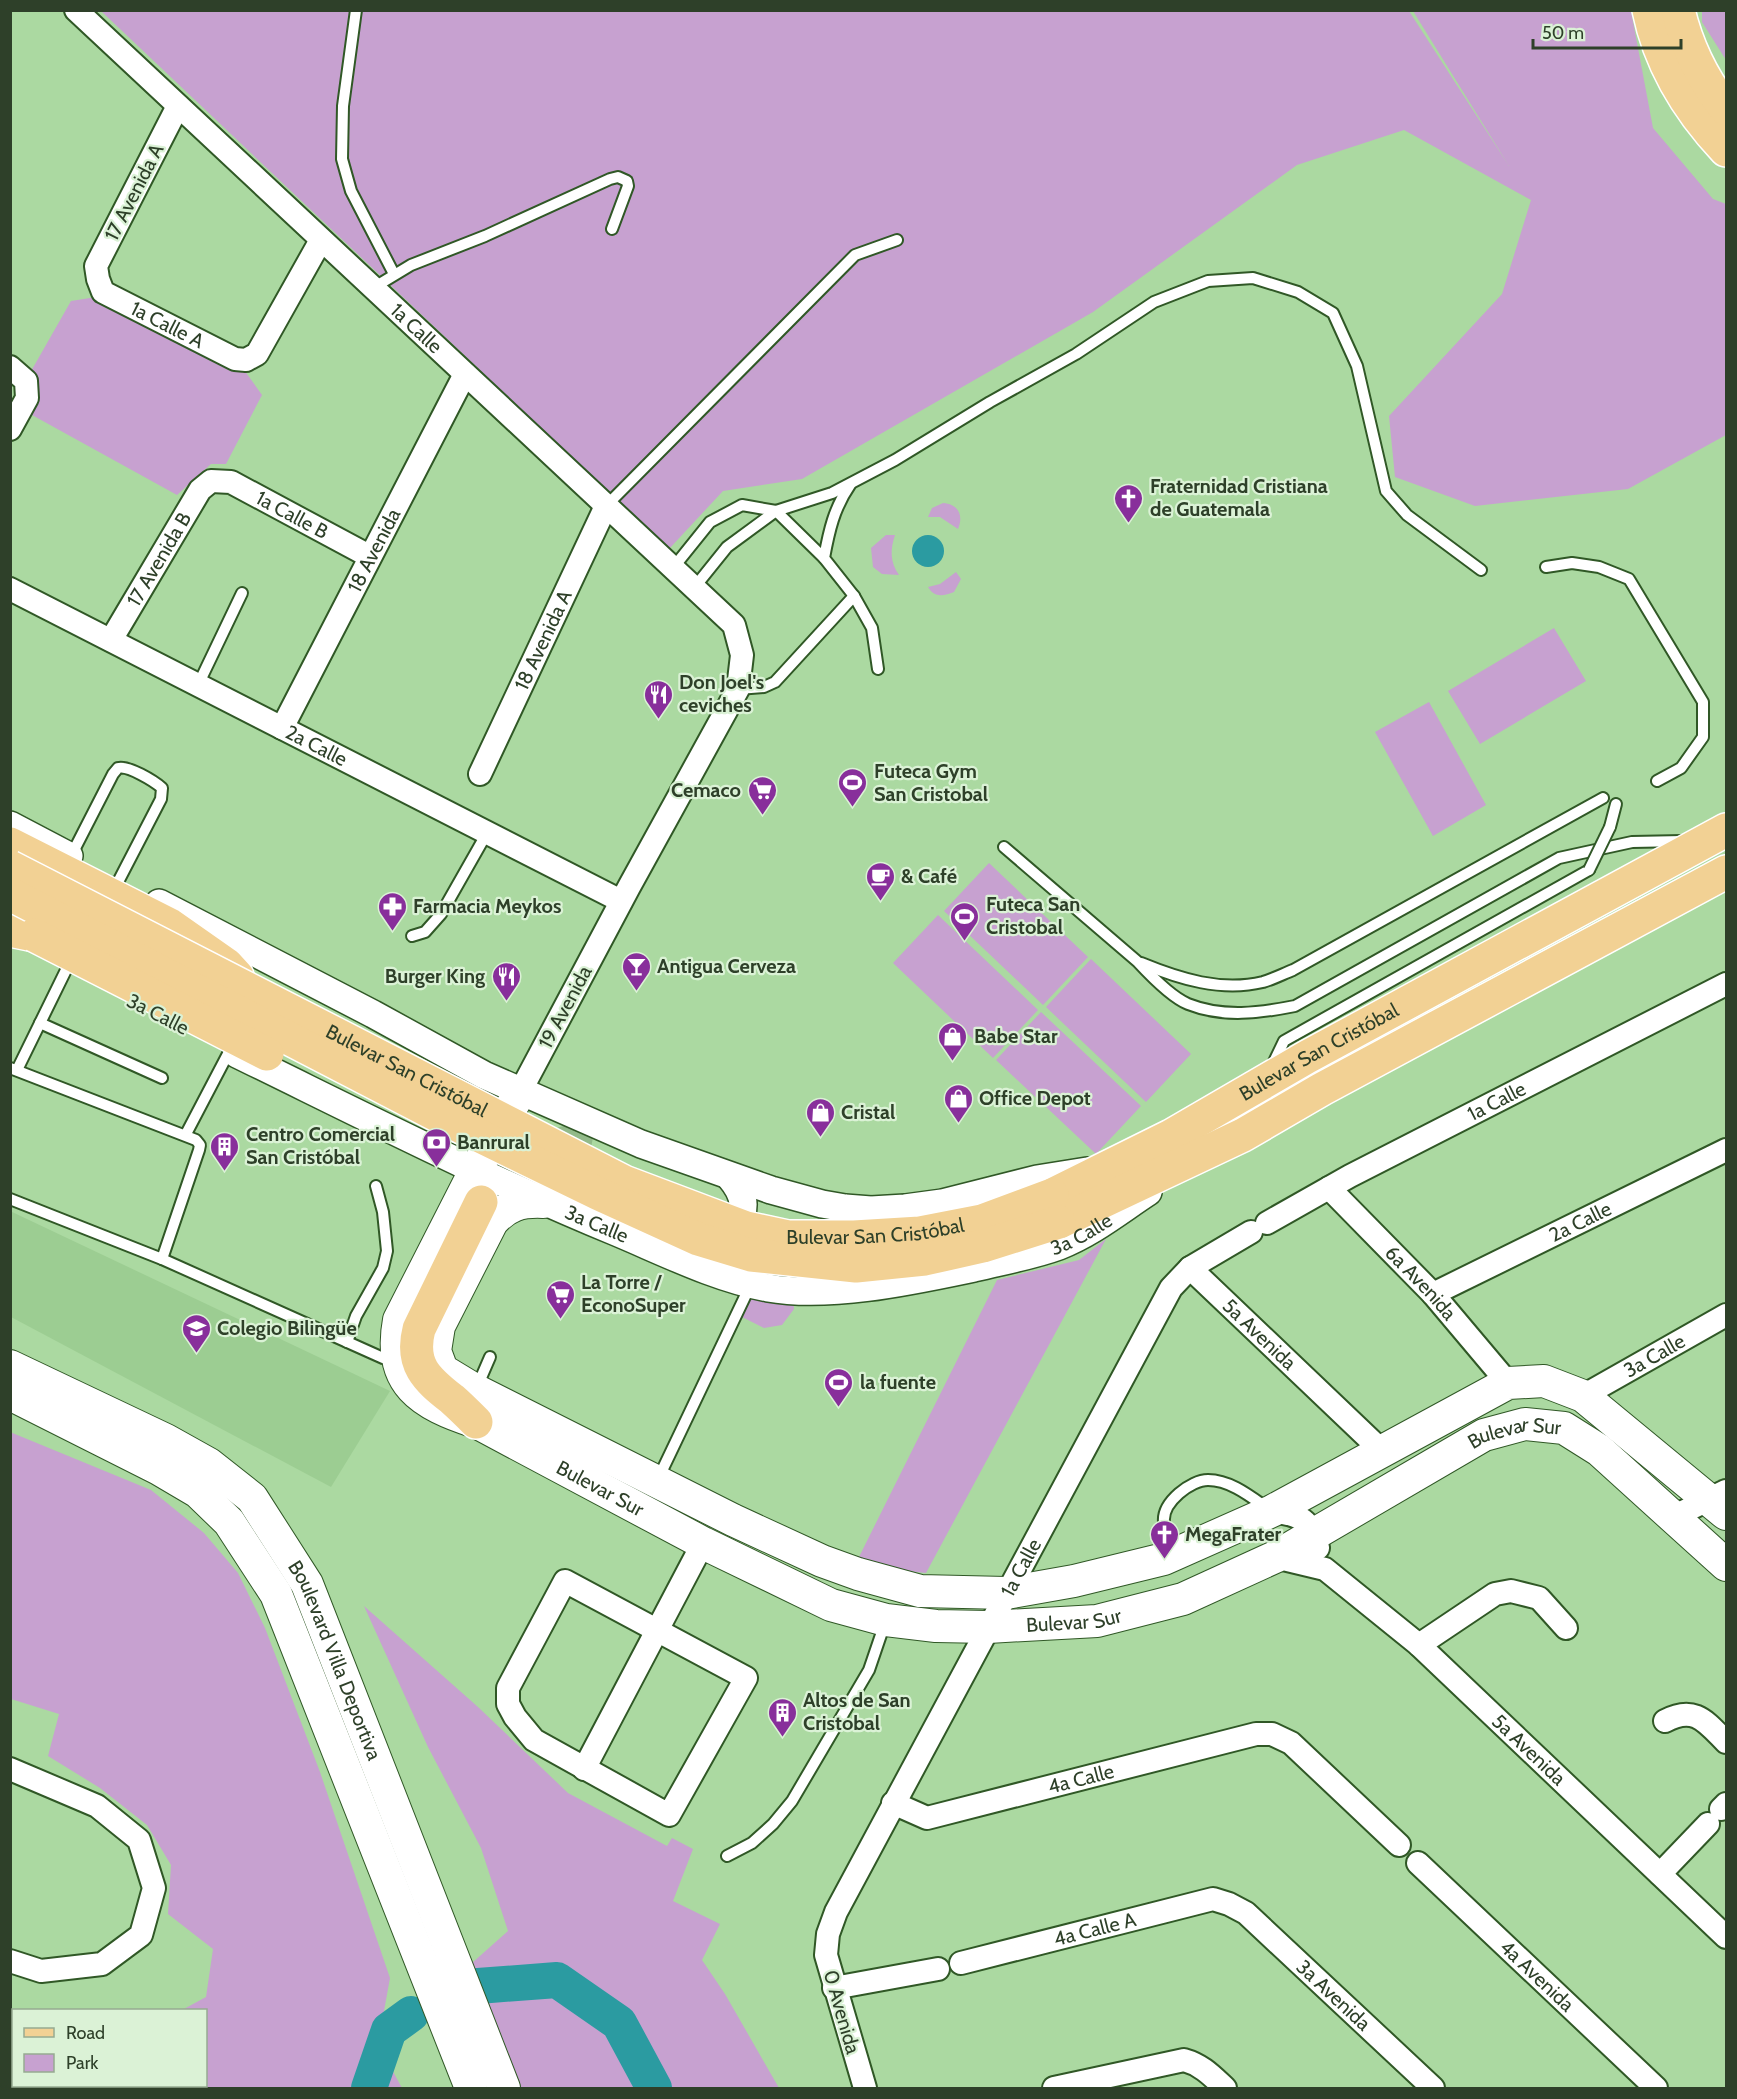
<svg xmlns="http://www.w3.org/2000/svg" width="1737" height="2099" viewBox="0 0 1737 2099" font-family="Cabin,sans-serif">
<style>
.built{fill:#9ccd92}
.green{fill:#c7a1d0}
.water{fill:#2b9ba1}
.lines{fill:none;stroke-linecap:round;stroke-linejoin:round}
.river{stroke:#2b9ba1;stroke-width:36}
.primary-tunnel{stroke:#92ba89;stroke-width:33;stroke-dasharray:33 16;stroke-linecap:butt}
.service-casing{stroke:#305826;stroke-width:14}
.minor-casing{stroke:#305826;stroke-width:26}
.tertiary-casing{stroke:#305826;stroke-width:30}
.secondary-casing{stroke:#305826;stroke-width:34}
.primary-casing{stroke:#fff;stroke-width:36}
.service{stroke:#fff;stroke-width:10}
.minor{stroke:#fff;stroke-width:22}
.tertiary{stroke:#fff;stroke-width:27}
.secondary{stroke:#fff;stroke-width:32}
.primary{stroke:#f2d194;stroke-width:33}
.service-bridge-casing{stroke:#305826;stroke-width:14;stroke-linecap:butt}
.primary-bridge-casing{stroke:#fff;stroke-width:36;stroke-linecap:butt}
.service-bridge{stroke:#fff;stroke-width:10}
.primary-bridge{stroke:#f2d194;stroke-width:33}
.labels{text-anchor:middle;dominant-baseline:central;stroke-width:4.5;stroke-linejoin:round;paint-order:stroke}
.street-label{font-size:20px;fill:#2e4029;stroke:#dbf2d6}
.poi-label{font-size:20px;font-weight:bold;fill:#2e4029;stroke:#dbf2d6;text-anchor:start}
</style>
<rect width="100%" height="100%" fill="#abd9a1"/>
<path class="built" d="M10,1211L390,1391L331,1487L11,1317Z"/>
<g class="green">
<path d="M101,11H1409L1509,166L1413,11H1631L1653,128L1713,199L1726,204V435L1628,489L1475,506L1395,477L1389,416L1502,294L1531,200L1404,130L1297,165L1093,312L802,479L723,491L669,549Z"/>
<path d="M1702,11H1726V60L1702,22Z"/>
<path d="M109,295L242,367L262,395L226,464H211L177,495L32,415L30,373L71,301Z"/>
<path d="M943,503C958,504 964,515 958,529L940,517H928L932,508Z"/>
<path d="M886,535H895C890,550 890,562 899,575L882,574L873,567L871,548Z"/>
<path d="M956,572L961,579L954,592C944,596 934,598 928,587L940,584Z"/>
<path d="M1554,628L1586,681L1480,744L1448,691Z"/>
<path d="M1429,702L1486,805L1433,836L1375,732Z"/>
<path d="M989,863L1088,957L1043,1005L944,911Z"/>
<path d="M938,915L1038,1010L993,1058L893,963Z"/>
<path d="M1091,959L1191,1054L1146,1102L1046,1007Z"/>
<path d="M1041,1012L1141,1106L1096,1154L996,1060Z"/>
<path d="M1106,1239L926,1573L889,1569L857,1561L997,1280L1079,1260Z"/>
<path d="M751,1290L793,1298L794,1309L782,1325L764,1328L738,1315Z"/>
<path d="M10,1432L151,1490L204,1533L238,1573L265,1628L320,1772L390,1978L378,2044L402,2088H84L96,2086H206V2010H182L206,1997L213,1949L168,1914L171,1865L147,1825L100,1788L48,1756L59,1714L11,1699Z"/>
<path d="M364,1606L478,1707L568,1793L667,1846L672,1838L693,1849L673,1901L720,1924L702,1960L725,1994L779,2088H519L494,2033L472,1963L508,1931L481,1848L428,1747Z"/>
<path d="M11,2034L13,2035L14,2086H63L71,2088H11Z"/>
</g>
<circle class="water" cx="928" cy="551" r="16"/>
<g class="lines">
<g class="river">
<path d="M478,1986L557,1980L619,2023L654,2088"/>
<path d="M369,2088L389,2030L411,2014"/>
</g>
<path class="primary-tunnel" d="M481,1202C500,1180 546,1142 576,1141C582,1141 589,1143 595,1144"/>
<defs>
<g id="service">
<path d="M356,10L343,106L342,159L351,191L394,274"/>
<path d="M373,288L411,265L485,236L610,179L618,177L627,181L628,186L612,229"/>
<path d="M850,485C834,508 829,531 824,558L854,596L872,628L878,669"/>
<path d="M606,506L855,255L897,240"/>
<path d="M1546,567L1572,563L1599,567L1629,579L1703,702V737L1681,768L1657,781"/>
<path d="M673,568L710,522L742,505L776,511L824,558"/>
<path d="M694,588L727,547L776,511L832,493L895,460L990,402L1076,354L1154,302L1208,281L1253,278L1298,292L1333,313L1357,366L1386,491L1407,515L1481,570"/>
<path d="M198,685L242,593"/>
<path d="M738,689L764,687L775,682L854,596"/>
<path d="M1610,827L1616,804"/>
<path d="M1004,847L1138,962C1151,976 1171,997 1188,1004C1223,1018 1260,1013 1295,1006L1559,858L1632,842L1683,841"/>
<path d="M71,856L113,774L118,768C128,765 154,781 162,788L161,799L118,882"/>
<path d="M412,936L425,932L441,914L487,833"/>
<path d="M1141,963C1180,979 1221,992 1263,982C1273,979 1283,974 1293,970L1603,798"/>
<path d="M40,1023L162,1078"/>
<path d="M1272,1066L1284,1041L1589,870"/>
<path d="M10,1068L196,1140L200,1145L199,1150L162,1259"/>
<path d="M17,1070L67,968"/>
<path d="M186,1134L230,1050"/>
<path d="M10,1199L162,1259L383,1358L394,1361"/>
<path d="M347,1342L356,1316L383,1268L387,1251L383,1212L376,1186"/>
<path d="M477,1387L490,1357"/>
<path d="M658,1479L751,1284"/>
<path d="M1177,1552C1173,1543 1164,1531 1164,1522C1162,1502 1191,1480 1208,1480C1230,1480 1250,1496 1267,1508"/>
<path d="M727,1856L752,1843L773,1824L792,1801L869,1670L885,1623"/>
</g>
<g id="minor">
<path id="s1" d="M76,10L734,625L742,655L738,689L629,887L520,1092"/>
<path id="s2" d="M178,106L96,266L98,279L103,292L235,359L246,360L257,354L321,240"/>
<path d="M10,367L26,381L27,398L10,429"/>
<path id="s3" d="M10,589L621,901"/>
<path id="s4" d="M111,640L200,490L211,481L231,482L369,556"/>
<path id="s5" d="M282,728L465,374"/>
<path id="s6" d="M480,774L606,506"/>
<path id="s7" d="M1329,1188L1433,1294L1508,1383"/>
<path id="s8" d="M1267,1223L1350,1176L1726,984"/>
<path id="s9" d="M1190,1268L1382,1451"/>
<path id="s10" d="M1433,1294L1726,1150"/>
<path id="s11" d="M1583,1396L1726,1315"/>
<path d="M1272,1511C1301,1515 1310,1519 1318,1548"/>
<path d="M1673,1517L1726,1491"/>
<path id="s12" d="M1275,1557L1325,1569L1419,1645L1726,1937"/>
<path d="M565,1581L746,1678L669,1815L534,1740L515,1717L508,1704V1688Z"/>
<path d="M1419,1645L1495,1594L1511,1591L1539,1598L1566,1628"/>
<path d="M1665,1721C1695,1705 1706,1722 1726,1742"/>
<path d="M10,1769L97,1806L139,1840L154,1888L141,1935L102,1964L41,1971L10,1961"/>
<path d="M584,1769L703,1543"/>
<path id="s13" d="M893,1803L927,1818L1256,1734H1272L1291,1743L1399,1845"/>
<path d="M1721,1809L1726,1804"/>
<path id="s14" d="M1418,1863L1656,2088"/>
<path d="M1660,1874L1708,1824"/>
<path id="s15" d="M961,1963L1213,1899L1229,1904L1246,1913L1433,2088"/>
<path d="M834,1988L938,1969"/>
<path id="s16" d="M865,2088L826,1955L828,1934L836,1912L1171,1288L1190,1268L1251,1232"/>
<path d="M1054,2088L1184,2060C1202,2065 1212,2076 1225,2088"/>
</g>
<g id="tertiary">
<path d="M10,825L69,856"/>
<path d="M159,903L373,1014L484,1075L641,1144L771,1190L822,1204L845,1208L871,1210L905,1208L942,1203L1037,1179L1087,1171"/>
<path id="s17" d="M237,1054C362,1115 487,1179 616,1232C666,1253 715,1278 768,1288C830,1299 912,1281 974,1268C1002,1261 1032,1256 1059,1246C1092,1233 1119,1211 1148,1192"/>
<path d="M730,1177C752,1203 742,1214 731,1244"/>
</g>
<g id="secondary">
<path id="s18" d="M520,1092L476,1169L399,1320C387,1384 421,1404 476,1422L703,1543L831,1605L886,1620L936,1626L988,1627L1097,1621L1183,1599L1275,1557L1484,1435L1525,1424L1564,1428L1599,1450L1726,1565"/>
<path d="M543,1202C521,1201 507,1205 492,1222L439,1326L435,1351L442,1370L475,1390L733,1520L822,1561L858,1574L920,1591L1006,1593L1074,1581L1164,1559L1272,1511L1508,1383L1544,1381L1583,1396L1726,1514"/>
<path id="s19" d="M10,1366L166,1440L209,1464L252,1498L307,1584L504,2088"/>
<path d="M10,1394L159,1469L198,1492L229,1522L276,1594L471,2088"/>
</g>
<g id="primary">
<path d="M1649,10C1660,64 1689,111 1726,150"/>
<path d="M1678,10C1687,48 1702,79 1726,109"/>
<path d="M10,844L170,925L227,965L237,976"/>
<path d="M10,930L34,935"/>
<path id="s20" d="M1052,1195L1171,1136L1307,1057L1726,830"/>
<path d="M1059,1222L1243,1135L1322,1089L1726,872"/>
<path d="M476,1422C468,1414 460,1406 452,1399C426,1379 410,1364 419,1329L481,1202"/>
</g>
</defs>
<use href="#service" class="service-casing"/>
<use href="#minor" class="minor-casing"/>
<use href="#tertiary" class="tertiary-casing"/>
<use href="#secondary" class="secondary-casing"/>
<use href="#primary" class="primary-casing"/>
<use href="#service" class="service"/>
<use href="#minor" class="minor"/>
<use href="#tertiary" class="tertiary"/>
<use href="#secondary" class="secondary"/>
<use href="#primary" class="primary"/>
<defs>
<path id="service-bridge" d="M1589,870L1610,827"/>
<g id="primary-bridge">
<path id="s21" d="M10,867L624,1182L746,1228L788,1237H854L920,1233L982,1221L1052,1195"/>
<path d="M10,894L445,1119L597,1193L698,1239L751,1255L856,1266L925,1259L983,1246L1059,1222"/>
<path d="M34,935L267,1054"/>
</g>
</defs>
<use href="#service-bridge" class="service-bridge-casing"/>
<use href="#primary-bridge" class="primary-bridge-casing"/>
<use href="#service-bridge" class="service-bridge"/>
<use href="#primary-bridge" class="primary-bridge"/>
</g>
<defs>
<symbol id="church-pin" viewBox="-11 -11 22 30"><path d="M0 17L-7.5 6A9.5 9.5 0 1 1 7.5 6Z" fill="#882f9b" stroke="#dbf2d6"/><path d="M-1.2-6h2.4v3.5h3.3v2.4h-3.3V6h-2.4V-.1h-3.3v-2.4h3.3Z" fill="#fff"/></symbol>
<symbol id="restaurant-pin" viewBox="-11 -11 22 30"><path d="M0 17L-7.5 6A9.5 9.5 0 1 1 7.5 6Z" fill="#882f9b" stroke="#dbf2d6"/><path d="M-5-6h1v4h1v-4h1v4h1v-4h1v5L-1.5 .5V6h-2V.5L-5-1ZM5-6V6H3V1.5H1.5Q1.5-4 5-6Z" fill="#fff"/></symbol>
<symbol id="stadium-pin" viewBox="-11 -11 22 30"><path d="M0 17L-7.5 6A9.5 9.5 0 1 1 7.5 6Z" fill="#882f9b" stroke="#dbf2d6"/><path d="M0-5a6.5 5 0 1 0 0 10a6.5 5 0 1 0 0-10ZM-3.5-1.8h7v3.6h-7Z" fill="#fff"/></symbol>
<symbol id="supermarket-pin" viewBox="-11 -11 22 30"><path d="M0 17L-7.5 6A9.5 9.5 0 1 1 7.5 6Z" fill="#882f9b" stroke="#dbf2d6"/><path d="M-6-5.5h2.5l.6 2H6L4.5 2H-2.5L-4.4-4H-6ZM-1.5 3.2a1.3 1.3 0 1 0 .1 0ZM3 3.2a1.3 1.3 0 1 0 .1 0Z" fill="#fff"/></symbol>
<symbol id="cafe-pin" viewBox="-11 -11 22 30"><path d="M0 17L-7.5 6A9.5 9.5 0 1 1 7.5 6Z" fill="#882f9b" stroke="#dbf2d6"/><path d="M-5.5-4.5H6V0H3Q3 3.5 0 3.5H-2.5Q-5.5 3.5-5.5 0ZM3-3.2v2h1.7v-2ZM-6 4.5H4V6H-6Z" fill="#fff"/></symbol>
<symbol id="pharmacy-pin" viewBox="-11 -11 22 30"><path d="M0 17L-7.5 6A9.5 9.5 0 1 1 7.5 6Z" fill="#882f9b" stroke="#dbf2d6"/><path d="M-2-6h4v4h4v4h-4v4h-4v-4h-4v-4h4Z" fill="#fff"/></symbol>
<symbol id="bar-pin" viewBox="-11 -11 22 30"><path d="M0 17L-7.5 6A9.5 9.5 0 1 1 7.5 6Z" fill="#882f9b" stroke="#dbf2d6"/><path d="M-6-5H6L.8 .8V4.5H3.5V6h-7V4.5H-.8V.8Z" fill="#fff"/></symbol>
<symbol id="shop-pin" viewBox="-11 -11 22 30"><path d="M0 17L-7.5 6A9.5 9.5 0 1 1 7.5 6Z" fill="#882f9b" stroke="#dbf2d6"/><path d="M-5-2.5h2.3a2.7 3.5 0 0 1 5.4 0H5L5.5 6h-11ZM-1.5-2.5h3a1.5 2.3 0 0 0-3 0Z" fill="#fff"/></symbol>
<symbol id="bank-pin" viewBox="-11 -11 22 30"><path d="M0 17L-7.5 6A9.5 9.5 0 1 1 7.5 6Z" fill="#882f9b" stroke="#dbf2d6"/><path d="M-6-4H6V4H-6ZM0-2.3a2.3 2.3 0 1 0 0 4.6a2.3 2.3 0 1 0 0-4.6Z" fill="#fff"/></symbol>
<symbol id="building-pin" viewBox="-11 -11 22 30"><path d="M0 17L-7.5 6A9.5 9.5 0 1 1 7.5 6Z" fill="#882f9b" stroke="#dbf2d6"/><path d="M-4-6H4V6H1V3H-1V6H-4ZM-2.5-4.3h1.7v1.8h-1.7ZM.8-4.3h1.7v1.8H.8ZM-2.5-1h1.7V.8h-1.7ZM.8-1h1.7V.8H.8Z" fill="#fff"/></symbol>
<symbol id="school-pin" viewBox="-11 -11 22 30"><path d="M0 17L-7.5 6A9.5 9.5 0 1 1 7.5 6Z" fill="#882f9b" stroke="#dbf2d6"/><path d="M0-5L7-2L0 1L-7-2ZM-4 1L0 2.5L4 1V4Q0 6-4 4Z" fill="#fff"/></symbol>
</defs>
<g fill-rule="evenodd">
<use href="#church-pin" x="1112" y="482" width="33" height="45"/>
<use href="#restaurant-pin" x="642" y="678" width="33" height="45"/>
<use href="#stadium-pin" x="836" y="766" width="33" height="45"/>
<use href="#supermarket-pin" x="746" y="774" width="33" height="45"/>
<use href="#cafe-pin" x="864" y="860" width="33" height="45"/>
<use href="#pharmacy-pin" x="376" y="890" width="33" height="45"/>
<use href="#stadium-pin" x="948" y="900" width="33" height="45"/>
<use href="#bar-pin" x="620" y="950" width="33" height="45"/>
<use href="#restaurant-pin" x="490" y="960" width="33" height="45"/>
<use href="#shop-pin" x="936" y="1020" width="33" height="45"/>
<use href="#shop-pin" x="942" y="1082" width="33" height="45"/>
<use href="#shop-pin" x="804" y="1096" width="33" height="45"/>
<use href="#bank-pin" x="420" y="1126" width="33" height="45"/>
<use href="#building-pin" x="208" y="1130" width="33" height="45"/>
<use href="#supermarket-pin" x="544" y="1278" width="33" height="45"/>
<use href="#school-pin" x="180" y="1312" width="33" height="45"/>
<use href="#stadium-pin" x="822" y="1366" width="33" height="45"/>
<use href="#church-pin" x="1148" y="1518" width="33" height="45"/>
<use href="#building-pin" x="766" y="1696" width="33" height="45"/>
</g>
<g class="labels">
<g class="street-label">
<text transform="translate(134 192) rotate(-63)">17 Avenida A</text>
<text stroke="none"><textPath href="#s2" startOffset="279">1a Calle A</textPath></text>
<text stroke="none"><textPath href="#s1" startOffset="466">1a Calle</textPath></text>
<text stroke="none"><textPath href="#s4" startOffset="278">1a Calle B</textPath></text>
<text stroke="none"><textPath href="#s5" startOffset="200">18 Avenida</textPath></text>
<text stroke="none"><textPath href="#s4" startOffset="94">17 Avenida B</textPath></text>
<text stroke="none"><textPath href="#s6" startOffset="148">18 Avenida A</textPath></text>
<text stroke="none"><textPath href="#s3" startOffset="344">2a Calle</textPath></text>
<text transform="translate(565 1007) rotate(-62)">19 Avenida</text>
<text transform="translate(158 1014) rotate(27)">3a Calle</text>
<text stroke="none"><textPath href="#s20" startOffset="303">Bulevar San Cristóbal</textPath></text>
<text stroke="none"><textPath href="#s21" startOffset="446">Bulevar San Cristóbal</textPath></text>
<text stroke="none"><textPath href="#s8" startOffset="260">1a Calle</textPath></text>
<text stroke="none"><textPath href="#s10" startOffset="164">2a Calle</textPath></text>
<text stroke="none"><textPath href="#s17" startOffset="398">3a Calle</textPath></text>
<text stroke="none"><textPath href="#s21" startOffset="951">Bulevar San Cristóbal</textPath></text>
<text stroke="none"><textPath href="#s17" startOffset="902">3a Calle</textPath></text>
<text stroke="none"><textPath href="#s7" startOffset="132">6a Avenida</textPath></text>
<text stroke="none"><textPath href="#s9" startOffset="96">5a Avenida</textPath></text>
<text stroke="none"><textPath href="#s11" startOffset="82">3a Calle</textPath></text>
<text stroke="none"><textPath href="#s18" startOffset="1534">Bulevar Sur</textPath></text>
<text stroke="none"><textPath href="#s18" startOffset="544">Bulevar Sur</textPath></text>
<text stroke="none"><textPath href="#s16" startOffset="574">1a Calle</textPath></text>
<text stroke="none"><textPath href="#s18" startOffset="1048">Bulevar Sur</textPath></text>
<text stroke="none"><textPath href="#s19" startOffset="460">Boulevard Villa Deportiva</textPath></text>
<text stroke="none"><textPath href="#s12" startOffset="324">5a Avenida</textPath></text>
<text stroke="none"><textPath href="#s13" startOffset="196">4a Calle</textPath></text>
<text stroke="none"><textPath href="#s15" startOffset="138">4a Calle A</textPath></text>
<text stroke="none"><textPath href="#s14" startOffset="164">4a Avenida</textPath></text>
<text stroke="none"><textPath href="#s15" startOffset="416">3a Avenida</textPath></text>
<text transform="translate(842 2012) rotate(74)">0 Avenida</text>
</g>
<g class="poi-label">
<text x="1150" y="486">Fraternidad Cristiana<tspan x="1150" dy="23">de Guatemala</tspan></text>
<text x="679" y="682">Don Joel's<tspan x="679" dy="23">ceviches</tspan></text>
<text x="874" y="771">Futeca Gym<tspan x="874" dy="23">San Cristobal</tspan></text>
<text x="741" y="790" text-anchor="end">Cemaco</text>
<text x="901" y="876">&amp; Café</text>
<text x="986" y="904">Futeca San<tspan x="986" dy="23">Cristobal</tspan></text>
<text x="413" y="906">Farmacia Meykos</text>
<text x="657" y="966">Antigua Cerveza</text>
<text x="485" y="976" text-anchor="end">Burger King</text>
<text x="974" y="1036">Babe Star</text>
<text x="979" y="1098">Office Depot</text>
<text x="841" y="1112">Cristal</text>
<text x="246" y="1134">Centro Comercial<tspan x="246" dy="23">San Cristóbal</tspan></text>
<text x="457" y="1142">Banrural</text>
<text x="581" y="1282">La Torre /<tspan x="581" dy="23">EconoSuper</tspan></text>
<text x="217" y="1328">Colegio Bilingüe</text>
<text x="860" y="1382">la fuente</text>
<text x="1185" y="1534">MegaFrater</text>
<text x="803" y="1700">Altos de San<tspan x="803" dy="23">Cristobal</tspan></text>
</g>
</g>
<rect width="1737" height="2099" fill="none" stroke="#2e4029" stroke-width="24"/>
<rect x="12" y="2009" width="195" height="78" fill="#dbf2d6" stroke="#96ab91" stroke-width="1.5"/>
<rect x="24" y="2028" width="30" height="9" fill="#f2d194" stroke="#96ab91" stroke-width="1.5"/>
<text x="66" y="2039" font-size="18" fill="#2e4029">Road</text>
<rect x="24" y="2054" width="30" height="18" fill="#c7a1d0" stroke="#96ab91" stroke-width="1.5"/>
<text x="66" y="2069" font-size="18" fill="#2e4029">Park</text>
<path d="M1533 39v9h148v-9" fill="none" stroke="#2e4029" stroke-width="3"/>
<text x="1542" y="39" font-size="18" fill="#2e4029" stroke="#dbf2d6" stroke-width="4.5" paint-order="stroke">50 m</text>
</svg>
